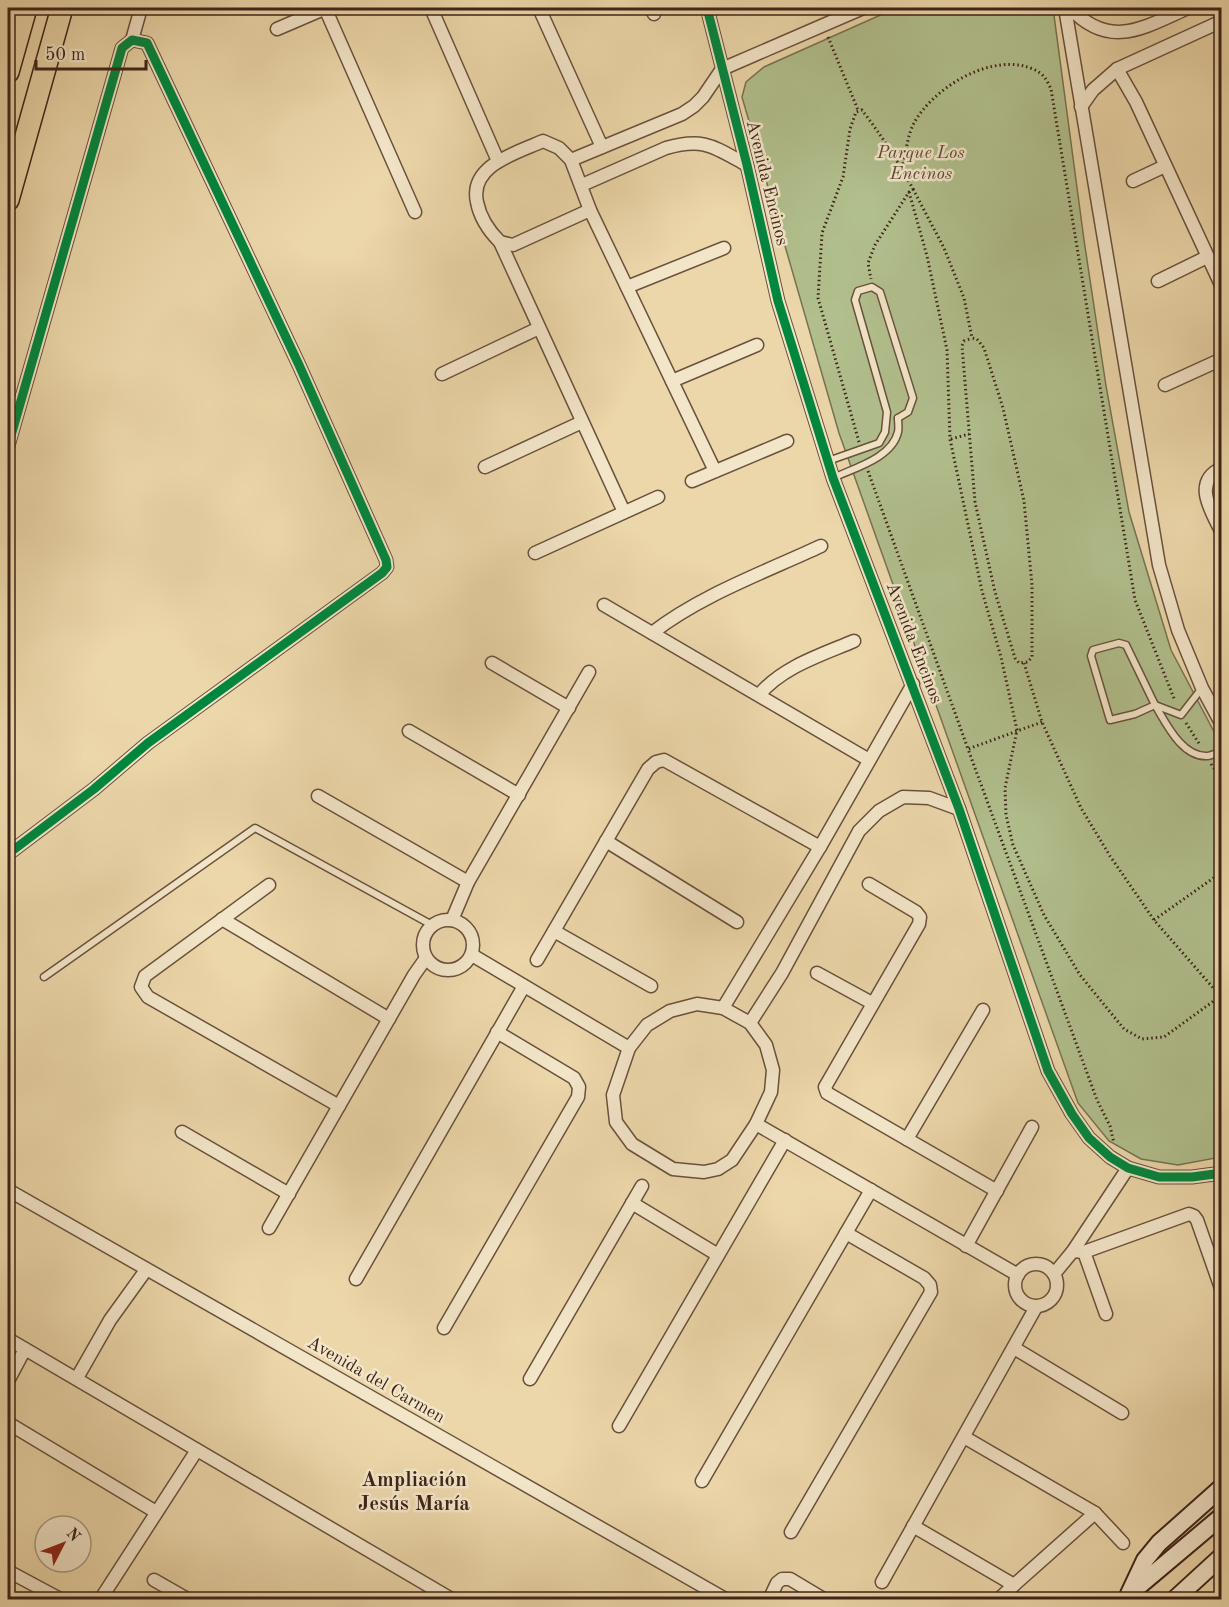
<svg xmlns="http://www.w3.org/2000/svg" width="1229" height="1607" viewBox="0 0 1229 1607" font-family="'Old Standard TT',serif">
<style>
.green{fill:#b1bf8d;stroke:#777253;stroke-width:1.5}
.lines{fill:none;stroke-linecap:round;stroke-linejoin:round}
.lane-casing{stroke:#69513d;stroke-width:9}
.street-casing{stroke:#69513d;stroke-width:15}
.secondary-casing{stroke:#3d2419;stroke-width:20}
.highway-casing{stroke:#3d2419;stroke-width:24}
.path{stroke:#3d2419;stroke-width:3;stroke-dasharray:1.5 3;stroke-linecap:butt}
.lane{stroke:#f3e5c8;stroke-width:6}
.street{stroke:#f3e5c8;stroke-width:12}
.secondary{stroke:#f3e5c8;stroke-width:16}
.highway{stroke:#ecd7aa;stroke-width:21}
.path-bridge{stroke:#3d2419;stroke-width:3;stroke-dasharray:1.5 3;stroke-linecap:butt}
.cycleway-casing{stroke:#f3e5c8;stroke-width:13}
.cycleway{stroke:#00873e;stroke-width:9}
.labels{text-anchor:middle;dominant-baseline:central;stroke-width:5;stroke-linejoin:round;paint-order:stroke}
.park-label{font-size:18px;font-style:italic;fill:#5a4b36;stroke:#f3e5c8}
.street-label{font-size:18px;fill:#3d2419;stroke:#f3e5c8}
.quarter-label{font-size:21px;font-weight:bold;fill:#3d2419;stroke:#f3e5c8}
</style>
<rect width="100%" height="100%" fill="#ecd7aa"/>
<filter id="stains"><feTurbulence type="fractalNoise" baseFrequency=".00333" numOctaves="4"/><feColorMatrix values="0 0 0 0 .2 0 0 0 0 .09 0 0 0 0 .02 0 0 0 .5 -.17"/></filter>
<radialGradient id="worn" r=".72"><stop offset=".6" stop-color="#630" stop-opacity="0"/><stop offset="1" stop-color="#630" stop-opacity=".3"/></radialGradient>
<path class="green" d="M896,8H1053L1084,240L1106,386L1129,512L1171,650L1221,745V1157L1178,1165L1141,1159L1109,1141L1078,1103L839,433L742,97L746,82L764,67Z"/>
<g class="lines">
<defs>
<g id="lane">
<path d="M828,461L879,443L885,432L887,412L855,300L858,291L872,287L880,292L913,398L908,412L898,418"/>
<path d="M833,478C854,468 892,458 898,432C899,428 898,422 898,418"/>
<path d="M1119,643L1126,645L1155,705L1135,714L1110,720L1091,656L1093,650Z"/>
<path d="M1202,688L1181,715L1155,705C1166,723 1182,758 1208,756C1212,755 1217,753 1222,751"/>
<path d="M44,977L255,828L432,925"/>
</g>
<g id="street">
<path d="M325,8L415,212"/>
<path d="M431,8L498,161"/>
<path d="M539,8L602,147"/>
<path d="M651,8L654,14"/>
<path d="M707,8L747,165L778,301L833,478L959,809L1048,1071L1072,1114L1089,1138L1110,1157L1128,1168L1159,1177H1192L1222,1173"/>
<path d="M1065,8L1159,565L1178,630L1202,688L1222,725"/>
<path d="M1070,8C1110,50 1143,28 1188,8"/>
<path d="M277,29L326,8"/>
<path d="M132,40L141,8"/>
<path d="M1117,69L1136,102L1222,287"/>
<path d="M1081,107L1093,90L1117,69L1222,21"/>
<path d="M571,160L682,114L694,106L703,97L722,69L863,8"/>
<path d="M1133,181L1165,166"/>
<path d="M582,185L666,148C704,137 714,147 747,165"/>
<path d="M500,242L513,245L590,210"/>
<path d="M1158,281L1207,257"/>
<path d="M627,287L724,248"/>
<path d="M442,374L539,328"/>
<path d="M672,381L757,345"/>
<path d="M1165,385L1222,359"/>
<path d="M8,446L122,48L132,40L147,43L299,365L386,560L387,567L382,573L148,743L94,789L8,854"/>
<path d="M485,467L582,422"/>
<path d="M1222,468C1191,482 1212,512 1222,533"/>
<path d="M692,481L787,441"/>
<path d="M624,512L500,242C489,231 480,218 477,202C469,165 517,153 543,141L559,148L571,160L590,210L715,471"/>
<path d="M535,553L658,497"/>
<path d="M604,605L869,760"/>
<path d="M652,633C701,595 765,572 821,546"/>
<path d="M492,663L569,708"/>
<path d="M759,695C782,667 821,655 854,641"/>
<path d="M409,731L519,795"/>
<path d="M318,796L468,882"/>
<path d="M606,841L737,922"/>
<path d="M869,884L916,912L920,917L919,924L825,1087L827,1093L997,1191"/>
<path d="M269,885L145,976L141,987L148,997L339,1106"/>
<path d="M222,919L389,1019"/>
<circle cx="448" cy="945" r="25"/>
<path d="M452,920L468,882L589,672"/>
<path d="M554,931L651,986"/>
<path d="M472,955L629,1048"/>
<path d="M537,960L648,769L656,762L664,760L820,847"/>
<path d="M817,973L872,1003"/>
<path d="M697,1004L723,1008L750,1023L766,1045L773,1070L771,1092L756,1124L732,1160L718,1169L704,1172L673,1169L632,1144L616,1122L613,1095L629,1048L647,1025L670,1011Z"/>
<path d="M723,1008L820,847L913,684"/>
<path d="M750,1023L782,973L859,831L879,811L903,797L929,798L959,809"/>
<path d="M756,1124L1018,1275"/>
<path d="M182,1132L289,1194"/>
<path d="M907,1139L983,1010"/>
<path d="M8,1190L727,1600"/>
<path d="M632,1203L718,1255"/>
<path d="M269,1228L414,975L426,958"/>
<path d="M966,1246L1032,1127"/>
<path d="M1073,1251L1084,1252L1189,1214L1194,1216L1197,1220L1222,1291"/>
<path d="M1084,1252L1106,1314"/>
<circle cx="1036" cy="1285" r="21"/>
<path d="M1054,1274L1073,1251L1128,1168"/>
<path d="M356,1279L524,986"/>
<path d="M444,1328L578,1097L579,1087L574,1078L497,1032"/>
<path d="M8,1339L453,1600"/>
<path d="M1014,1348L1122,1413"/>
<path d="M77,1378L110,1320L146,1270"/>
<path d="M530,1379L642,1186"/>
<path d="M8,1381L25,1349"/>
<path d="M8,1423L156,1512"/>
<path d="M619,1426L785,1140"/>
<path d="M702,1481L871,1190"/>
<path d="M1095,1513L1123,1543"/>
<path d="M913,1526L1014,1585L1095,1513L964,1437"/>
<path d="M791,1532L931,1292L930,1285L924,1278L846,1233"/>
<path d="M8,1571L62,1600"/>
<path d="M154,1580L189,1600"/>
<path d="M882,1582L1036,1307"/>
<path d="M100,1600L197,1450"/>
<path d="M769,1600L777,1583L782,1579H790L825,1600"/>
<path d="M998,1600L1014,1585"/>
</g>
<g id="secondary">
<path d="M1133,1591L1222,1516"/>
<path d="M1129,1594L1145,1560L1159,1543L1222,1487"/>
<path d="M1174,1600L1222,1556"/>
</g>
<g id="highway">
<path d="M8,72L26,8"/>
<path d="M8,200L62,8"/>
</g>
</defs>
<use href="#lane" class="lane-casing"/>
<use href="#street" class="street-casing"/>
<use href="#secondary" class="secondary-casing"/>
<use href="#highway" class="highway-casing"/>
<g class="path">
<path d="M828,37L858,110"/>
<path d="M902,168C906,154 907,136 914,123C933,89 984,57 1024,66C1031,68 1040,71 1044,77C1047,80 1049,85 1051,89L1135,600L1175,701"/>
<path d="M913,189L944,248L964,298L972,338L977,339L984,348L1003,408L1024,501L1032,585V657L1028,662L1019,663L1015,658L995,592L975,502L962,346L964,341L972,338"/>
<path d="M909,192L927,256L947,350L950,439L982,591L1001,657L1017,730L1005,788L1006,815L1013,845L1044,915L1080,975L1124,1029L1142,1039L1164,1037L1222,995"/>
<path d="M951,439L969,434"/>
<path d="M859,442L818,298L822,233L843,177L850,129L856,112L862,110C881,135 898,161 913,189L909,192L875,245L868,263L871,279"/>
<path d="M868,471L968,749"/>
<path d="M1024,663L1042,722L1081,808L1110,856L1154,920L1215,990"/>
<path d="M1042,722L968,749L1097,1100L1110,1126L1114,1143"/>
<path d="M1186,723L1200,745"/>
<path d="M1211,764L1222,780"/>
<path d="M1154,920L1222,872"/>
</g>
<use href="#lane" class="lane"/>
<use href="#street" class="street"/>
<use href="#secondary" class="secondary"/>
<use href="#highway" class="highway"/>
<path class="path-bridge" d="M1215,990L1222,997"/>
<defs>
<g id="cycleway">
<path d="M707,8L747,165L778,301L833,478L959,809L1048,1071L1072,1114L1089,1138L1110,1157L1128,1168L1159,1177H1192L1222,1173"/>
<path d="M8,446L122,48L132,40L147,43L299,365L386,560L387,567L382,573L148,743L94,789L8,854"/>
</g>
</defs>
<use href="#cycleway" class="cycleway-casing"/>
<use href="#cycleway" class="cycleway"/>
</g>
<g class="labels">
<g class="park-label">
<text x="921" y="153">Parque Los<tspan x="921" dy="21">Encinos</tspan></text>
</g>
<g class="street-label">
<text transform="translate(767 183) rotate(76)">Avenida Encinos</text>
<text transform="translate(914 643) rotate(69)">Avenida Encinos</text>
<text transform="translate(376 1380) rotate(30)">Avenida del Carmen</text>
</g>
<g class="quarter-label">
<text x="414" y="1480">Ampliación<tspan x="414" dy="24">Jesús María</tspan></text>
</g>
</g>
<rect width="1229" height="1607" fill="none" stroke="#ecd7aa" stroke-width="30"/>
<rect x="9" y="9" width="1211" height="1589" fill="none" stroke="#3d2419" stroke-width="3"/>
<rect x="15" y="15" width="1199" height="1577" fill="none" stroke="#3d2419" stroke-width="1.5"/>
<g transform="translate(63 1544) rotate(48)"><circle r="28" fill="#f3e5c8" stroke="#aa9882" stroke-width="1.5"/>
<path d="M0-4.5L10 22L0 15L-10 22Z" fill="#8f2418"/>
<text y="-9" font-size="16" font-weight="bold" text-anchor="middle" fill="#3d2419">N</text>
</g>
<path d="M36 60v9h110v-9" fill="none" stroke="#3d2419" stroke-width="3"/>
<text x="45" y="60" font-size="18" fill="#3d2419" stroke="#f3e5c8" stroke-width="4.5" paint-order="stroke">50 m</text>
<rect width="100%" height="100%" filter="url(#stains)"/>
<rect width="100%" height="100%" fill="url(#worn)"/>
</svg>
